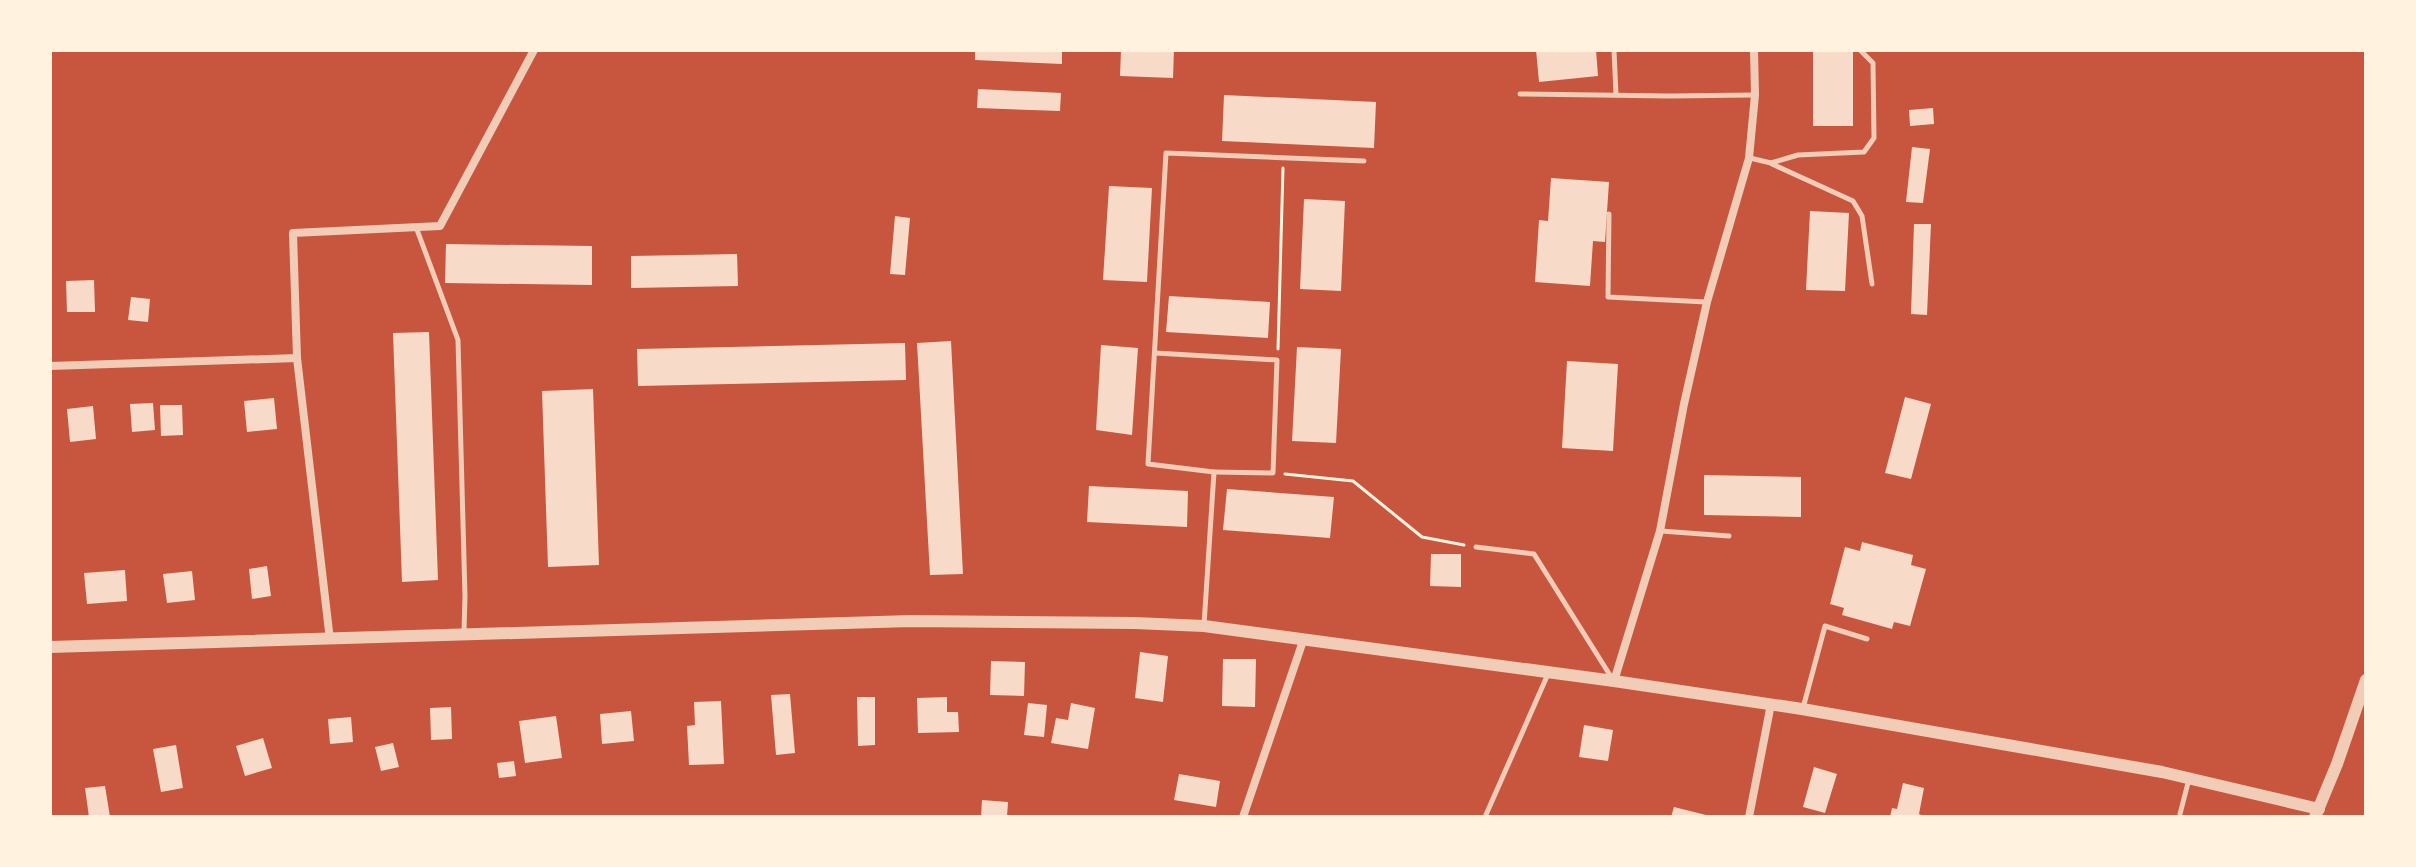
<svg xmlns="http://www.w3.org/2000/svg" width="2416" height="867" viewBox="0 0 2416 867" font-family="'Open Sans',sans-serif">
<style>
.building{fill:#f7dbc8}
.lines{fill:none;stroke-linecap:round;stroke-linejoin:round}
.path{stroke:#fff3e0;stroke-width:3}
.service{stroke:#f1ccb7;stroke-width:5}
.minor{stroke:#f1ccb7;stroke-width:8}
.tertiary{stroke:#f1ccb7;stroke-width:12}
</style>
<rect width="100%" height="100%" fill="#c8553d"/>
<g class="building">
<path d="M975,50H1062V64L975,60Z"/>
<path d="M1121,50H1174L1173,78L1120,76Z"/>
<path d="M1536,50H1596L1598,76L1539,82Z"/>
<rect x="1813" y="50" width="40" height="76"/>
<path d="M978,89L1061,93L1060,111L977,108Z"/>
<path d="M1224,95L1376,102L1374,148L1222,141Z"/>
<path d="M1933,108L1934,124L1910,126L1909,110Z"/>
<path d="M1912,147L1930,149L1923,203L1906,202Z"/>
<path d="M1551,178L1609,182L1605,242L1593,241L1590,286L1535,282L1539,220L1548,221Z"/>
<path d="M1109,186L1152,188L1147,282L1103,280Z"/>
<path d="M1304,199L1345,201L1341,291L1300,289Z"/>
<path d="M1810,211L1849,213L1845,291L1806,290Z"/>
<path d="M895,216L910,218L905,275L890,274Z"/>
<path d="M1914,224H1931L1927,315L1911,314Z"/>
<path d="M446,244L592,246V285L445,283Z"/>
<path d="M737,254L738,286L631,288V256Z"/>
<path d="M94,280L95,312H67L66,281Z"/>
<path d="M1169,296L1270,302L1268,338L1166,332Z"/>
<path d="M131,297L150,299L148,322L128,320Z"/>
<path d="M429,332L438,580L402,582L393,333Z"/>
<path d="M951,341L963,574L930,575L917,343Z"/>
<path d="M905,343L906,380L638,386L637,349Z"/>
<path d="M1101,345L1138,348L1132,435L1096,430Z"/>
<path d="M1297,347L1341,349L1336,443L1292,441Z"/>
<path d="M1567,361L1618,364L1613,451L1562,448Z"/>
<path d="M593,389L599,565L548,567L542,391Z"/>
<path d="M1905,397L1931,404L1911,479L1885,473Z"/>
<path d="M274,398L277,429L247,432L244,401Z"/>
<path d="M153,403L155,430L132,432L130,404Z"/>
<path d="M160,405H182L183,435L161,436Z"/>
<path d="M93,406L96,439L70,442L67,409Z"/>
<path d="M1704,475L1801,477V517L1704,515Z"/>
<path d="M1089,486L1188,491L1187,527L1087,522Z"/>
<path d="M1227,489L1334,497L1330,538L1223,530Z"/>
<path d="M1862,542L1913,555L1911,565L1926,569L1910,626L1894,622L1892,629L1842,615L1844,608L1830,604L1845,547L1860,551Z"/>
<path d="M1431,554H1461V587L1430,586Z"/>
<path d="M267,566L271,596L252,599L249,569Z"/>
<path d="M125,570L127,601L87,604L84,573Z"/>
<path d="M192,571L195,600L167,603L163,574Z"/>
<path d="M1140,652L1168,656L1163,702L1135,698Z"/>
<path d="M1223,659H1256L1255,707L1222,706Z"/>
<path d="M991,661L1025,662L1024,696L990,695Z"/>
<path d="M790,694L795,753L776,755L771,695Z"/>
<path d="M857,697H875V745L858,746Z"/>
<path d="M947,697V712H958L959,732L918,733L917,698Z"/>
<path d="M721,701L724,764L689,765L687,726L695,725L694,702Z"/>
<path d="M1028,703L1047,705L1044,737L1024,735Z"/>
<path d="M1071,703L1095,708L1088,749L1051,743L1056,718L1068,720Z"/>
<path d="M451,707L452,739L431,740L430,708Z"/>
<path d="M631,711L634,741L602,744L600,714Z"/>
<path d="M556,716L562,758L525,763L519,721Z"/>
<path d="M351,717L353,742L330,744L328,719Z"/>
<path d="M1584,725L1613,730L1608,761L1579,757Z"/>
<path d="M263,738L272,768L245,776L236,746Z"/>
<path d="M393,743L399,767L381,771L375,747Z"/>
<path d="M176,745L183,788L161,792L153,749Z"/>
<path d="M514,761L516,776L499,778L497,763Z"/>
<path d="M1814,767L1837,774L1825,813L1803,807Z"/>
<path d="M1179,774L1220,781L1216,807L1174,800Z"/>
<path d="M1903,783L1924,788L1919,814L1926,817H1890L1892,808L1897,809Z"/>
<path d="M105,786L110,817H89L85,788Z"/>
<path d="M982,800L1008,802L1007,817H981Z"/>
<path d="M1674,807L1710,816V817H1671Z"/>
</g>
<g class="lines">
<g class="path">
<path d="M1278,349L1283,168"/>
<path d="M1285,474L1353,481L1422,537L1464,545"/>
</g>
<g class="service">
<path d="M1614,50L1616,95"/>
<path d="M1520,94L1669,96L1754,95"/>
<path d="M1750,158L1771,163L1798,155L1864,152L1874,138L1873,63L1860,50"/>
<path d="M1772,164L1853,201L1862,216L1872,284"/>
<path d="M1609,214L1608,297L1706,302"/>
<path d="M416,227L458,340L465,596L464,632"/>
<path d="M1155,353L1277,360L1273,473L1214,472"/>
<path d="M1661,531L1729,536"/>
<path d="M1476,547L1534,554L1613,680"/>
<path d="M1204,625L1214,472L1148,464L1166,153L1364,161"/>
<path d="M1803,708L1825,626L1867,639"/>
<path d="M2180,814L2189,779"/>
<path d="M1485,817L1548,674"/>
</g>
<g class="minor">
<path d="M50,366L297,358"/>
<path d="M330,640L297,358L293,233L440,226L534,50"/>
<path d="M1614,681L1660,531L1684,404L1707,302L1749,158L1755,95L1754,50"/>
<path d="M1243,817L1304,638"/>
<path d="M1749,817L1771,704"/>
</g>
<g class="tertiary">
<path d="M50,647L911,621L1135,623L1204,626L1614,681L1802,709L2162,772L2319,809"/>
<path d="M2315,817L2337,764L2366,680"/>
</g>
</g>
<rect width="2416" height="867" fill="none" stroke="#fff3e0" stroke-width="104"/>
</svg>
